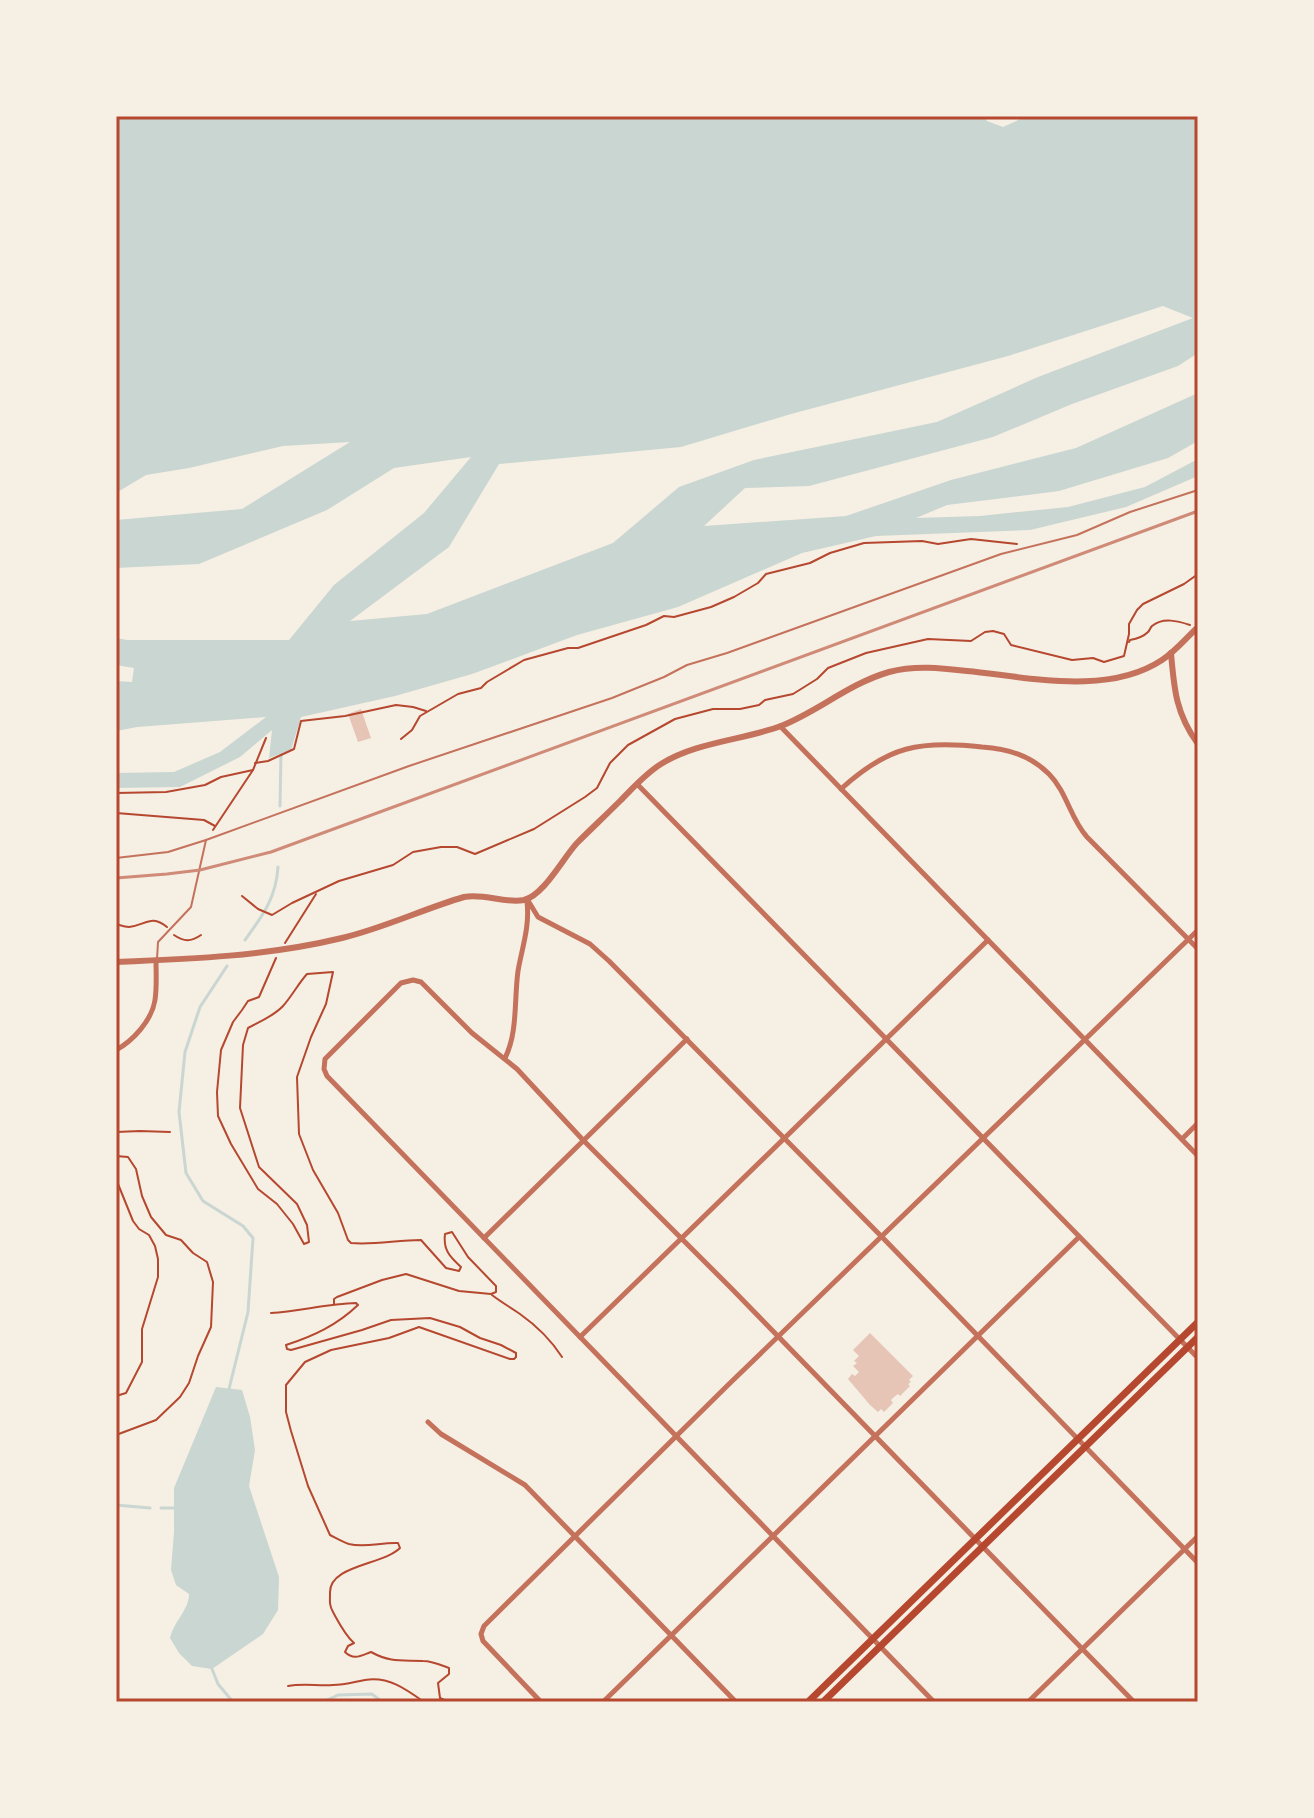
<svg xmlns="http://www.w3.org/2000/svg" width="1314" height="1818" viewBox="0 0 1314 1818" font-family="Rubik,sans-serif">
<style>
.water{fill:#c9d6d2;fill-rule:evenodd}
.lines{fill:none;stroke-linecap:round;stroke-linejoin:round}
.stream{stroke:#c9d6d2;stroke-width:3}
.building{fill:#e6c5b7}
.path{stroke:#b5482f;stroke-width:2}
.service{stroke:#c5725c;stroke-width:2}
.minor{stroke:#c5725c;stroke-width:5}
.tertiary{stroke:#c5725c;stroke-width:6}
.primary{stroke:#b5482f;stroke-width:7}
.rail{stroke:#cf8b77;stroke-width:3}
.neatline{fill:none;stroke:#b5482f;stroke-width:3}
</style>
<rect width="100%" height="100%" fill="#f6efe4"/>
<g class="water">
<path d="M116,116H984L987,121L1003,127L1027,116H1198V353L1178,366L1072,404L993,437L809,486L745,488L704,526L846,516L951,480L1076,448L1198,393V441L1168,458L1059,491L947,505L916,518L980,516L1068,507L1145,487L1198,459V476L1126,507L1030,530L876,536L802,553L678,607L577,635L472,674L395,696L301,717L291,750L269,758L272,730L240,757L180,787L116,788V773L174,772L220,752L266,717L137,727L116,731V681L132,682L134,668L116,665V638L127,640H289L334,585L424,513L471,457L394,468L327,510L199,564L116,568V520L242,509L350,442L283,446L189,468L146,475L116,493ZM1163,306L1193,318L1038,377L937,422L754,460L679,487L613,543L427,614L350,621L449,547L499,464L681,447L791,414L1008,356Z"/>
<path d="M216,1387L242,1390L250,1417L255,1450L249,1486L279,1577L278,1610L263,1634L212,1669L192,1666L179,1653L170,1638C174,1621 189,1610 189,1594L176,1585L171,1570L174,1532V1488Z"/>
</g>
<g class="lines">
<g class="stream">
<path d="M280,806L281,753"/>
<path d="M245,940C263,915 276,898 278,867"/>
<path d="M227,966L200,1007L185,1052L179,1112L186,1173L203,1201L243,1226L253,1238L248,1312L229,1389"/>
<path d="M116,1505L150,1508"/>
<path d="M161,1508H174"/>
<path d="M212,1669L218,1684L233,1702"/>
<path d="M323,1702L338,1695L372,1694L382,1702"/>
</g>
</g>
<g class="building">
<path d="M361,709L371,738L358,742L348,714Z"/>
<path d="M870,1333L913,1376L909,1380L911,1382L908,1384L910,1386L900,1396L898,1394L894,1397L891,1400L893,1403L884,1412L881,1409L878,1412L870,1405L848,1379L852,1374L855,1376L859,1372L853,1366L857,1363L854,1361L859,1356L853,1350Z"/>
</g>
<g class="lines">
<g class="path">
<path d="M1129,642L1130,640C1136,639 1144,636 1148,632C1150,630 1150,628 1152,626C1163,617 1178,621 1190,625"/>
<path d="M401,739L412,730L420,716L458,694L481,688L487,682L524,660L568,648H578L646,625L664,616L674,617L711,607L734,597L758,583L766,574L810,563L830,553L864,543L922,541L938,544L971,539L1017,544"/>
<path d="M255,763L268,761L294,749L301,721L345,716L396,705L413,707L426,711"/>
<path d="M116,793L166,792L205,785L221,777L253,770"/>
<path d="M116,813L204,820L215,826"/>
<path d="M213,830L253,770L266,738"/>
<path d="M242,896L258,909L272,915L292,903L339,881L393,865L413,852L441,847H457L475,854L534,829L585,797L597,788L610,763L628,745L675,719L713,709H740L759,705L765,700L793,694L817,679L828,668L866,653L928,639L971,641L985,632L993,631L1004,634L1011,645L1072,660L1093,658L1104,662L1124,656L1129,634V624L1137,610L1143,604L1184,584L1198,574"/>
<path d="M116,924C119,925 126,927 129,927C146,925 151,914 167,927"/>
<path d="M174,935C184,942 191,942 201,935"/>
<path d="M285,943L316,894"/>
<path d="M276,958L259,997L248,1001L242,1010L233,1022L221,1050L217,1092L218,1116L231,1144L258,1189L277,1204L293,1224L304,1244L309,1242L307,1225L297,1204L259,1167L240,1108L243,1045L248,1028C259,1022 274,1016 283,1006C292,996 298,984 307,974L333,972L326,1004L311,1037L297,1077L299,1134L313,1170L338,1213L348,1240L351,1243C375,1245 397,1240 421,1240L446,1268L459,1271L461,1267C450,1257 443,1250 445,1234L452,1232L468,1257L496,1286V1292L491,1294L459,1291L406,1274L382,1280L337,1297L334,1299V1304"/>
<path d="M116,1132L140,1131L170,1132"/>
<path d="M116,1156L128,1157L136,1169L142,1196L151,1217L166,1235L181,1240L193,1253L207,1262L213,1282L211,1327L198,1356L189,1383L180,1397L156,1420L116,1435"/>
<path d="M116,1179L133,1221L139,1229L149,1235L155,1246L158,1259V1277L142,1329V1362L126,1393L116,1396"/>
<path d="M492,1295C501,1302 510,1307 520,1314C537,1326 551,1340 562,1357"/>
<path d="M271,1313C300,1311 327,1304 356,1303L358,1305C337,1325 314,1336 286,1345L287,1349L291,1350L362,1330L391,1320L430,1318L460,1327L480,1338L501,1345L516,1353V1357L514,1359H510L419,1327L389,1338L331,1350L305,1362L286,1385V1412L291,1431L308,1486L330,1535C336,1538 343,1542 349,1544C365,1548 382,1542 398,1543L400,1548C383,1565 329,1565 330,1593C330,1601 329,1605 333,1612C339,1623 345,1635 354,1643L348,1646L345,1652C354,1661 362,1655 371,1652C391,1663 402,1660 423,1661C432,1661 441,1665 449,1668V1674L438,1683L440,1698L449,1702"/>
<path d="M288,1686C303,1683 317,1686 333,1685C344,1685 354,1682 365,1680C388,1676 406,1689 424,1702"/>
</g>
<g class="service">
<path d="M116,858L168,852L206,840L409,766L612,698L664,677L687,665L727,653L1001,554L1077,535L1130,512L1198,490"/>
<path d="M157,959L158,942L191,907L206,840"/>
</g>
<g class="minor">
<path d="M780,726L1198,1156"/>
<path d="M637,784L1198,1358"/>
<path d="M841,789C888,746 920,740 982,747C1008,749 1030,755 1049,774C1067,792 1070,818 1087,837L1198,949"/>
<path d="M527,899L538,917L590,944L609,961L882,1237L1198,1563"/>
<path d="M116,1050C133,1041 152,1020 155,1000C157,987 156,973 156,960"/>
<path d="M505,1058C518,1032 514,1000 518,971C522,948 530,926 527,902"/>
<path d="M1182,1139L1198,1123"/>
<path d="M484,1238L687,1039"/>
<path d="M580,1337L988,940"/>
<path d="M428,1422L441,1434L525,1485L736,1702"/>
<path d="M541,1702L483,1641L481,1634L484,1626L727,1386L1198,930"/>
<path d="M603,1702L1079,1237"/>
<path d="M934,1702L327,1076L324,1069L325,1059L401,983L413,980L421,982L472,1033L517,1069L583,1140L731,1288L1134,1702"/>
<path d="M1028,1702L1198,1536"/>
</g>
<g class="tertiary">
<path d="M1171,653C1174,689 1176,714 1198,744"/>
<path d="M116,962C192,959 268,956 342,938C384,928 423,909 464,897C485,893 505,904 524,900C544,895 563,858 577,843C591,829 606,815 620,801C633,788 645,774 661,764C696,742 743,740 781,726C819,711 848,684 889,672C915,665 941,668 967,671C1028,677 1108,696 1162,660C1176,651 1186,638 1198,627"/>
</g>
<g class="primary">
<path d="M808,1702L1198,1322"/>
<path d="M823,1702L1198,1337"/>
</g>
<path class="rail" d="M116,878L167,874L200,870L271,852L1198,511"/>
</g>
<rect width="1314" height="1818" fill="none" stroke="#f6efe4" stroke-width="236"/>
<rect x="118" y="118" width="1078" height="1582" class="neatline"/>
</svg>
